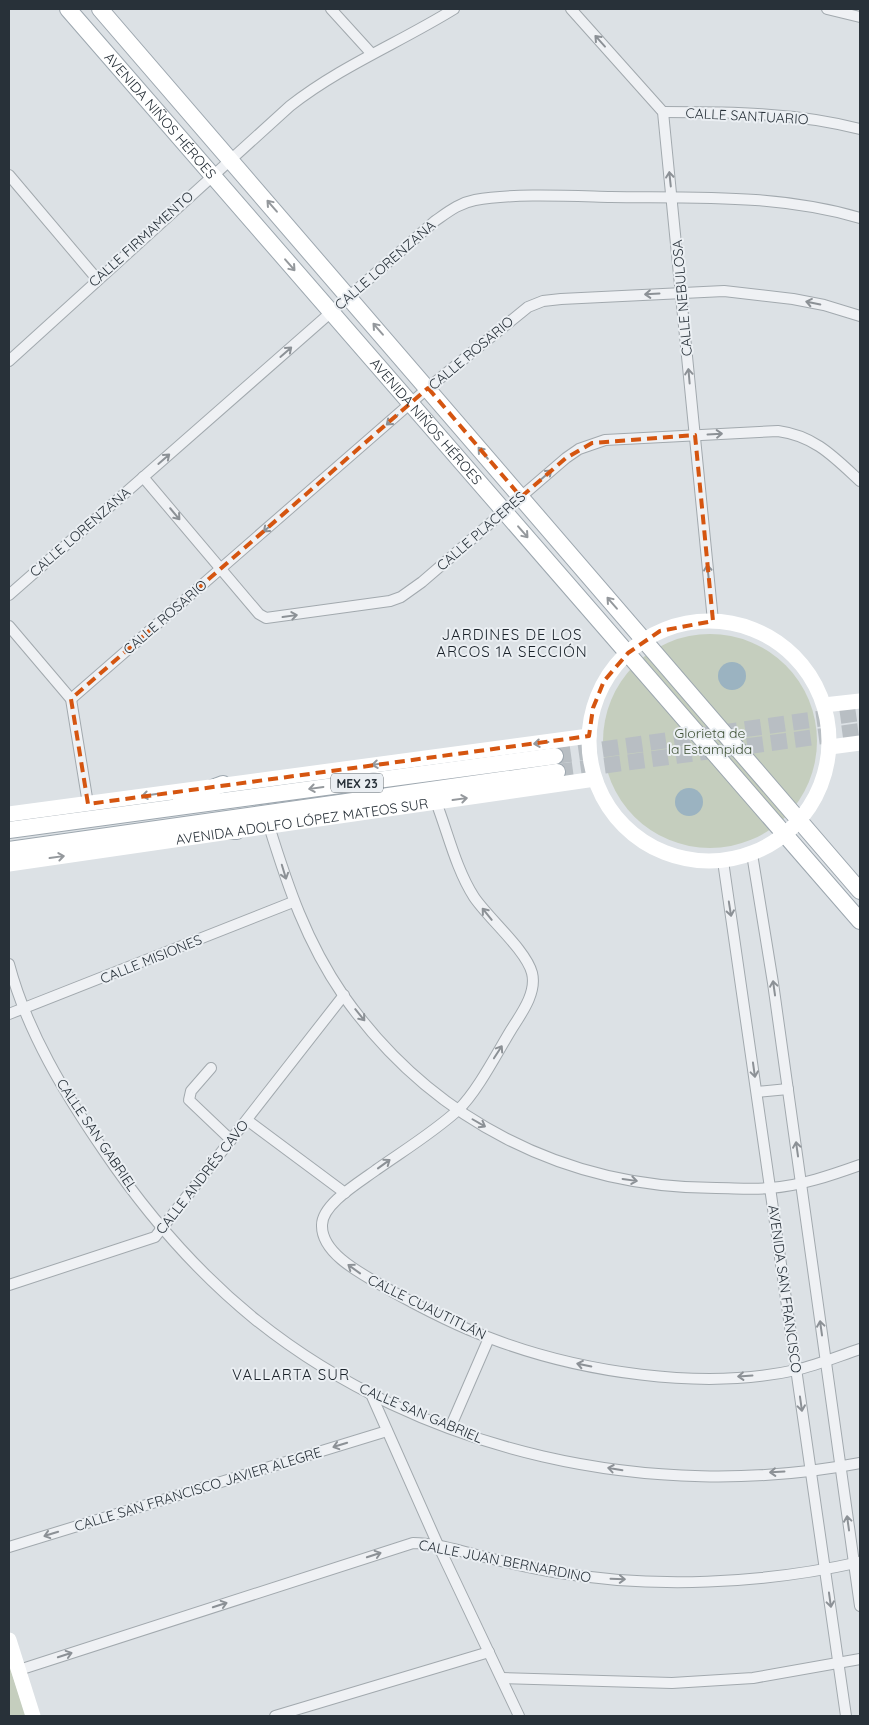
<svg xmlns="http://www.w3.org/2000/svg" width="869" height="1725" viewBox="0 0 869 1725" font-family="Quicksand,sans-serif">
<style>
.green{fill:#c5cebe}
.water{fill:#9bb3c1}
.lines{fill:none;stroke-linecap:round;stroke-linejoin:round}
.primary-tunnel{stroke:#b8bec3;stroke-width:16;stroke-dasharray:16 8;stroke-linecap:butt}
.street-casing{stroke:#a2a9ae;stroke-width:12}
.primary-casing{stroke:#9da7af;stroke-width:18}
.street{stroke:#eff1f4;stroke-width:10}
.secondary{stroke:#fff;stroke-width:15}
.primary{stroke:#fff;stroke-width:16}
.oneway{stroke:#8c9196}
.oneway2{stroke:#94989c}
.marked{fill:none;stroke:#d55510;stroke-width:4;stroke-dasharray:10 6;stroke-linejoin:round}
.labels{text-anchor:middle;dominant-baseline:central;stroke-width:4;stroke-linejoin:round;paint-order:stroke}
.shield{fill:#ebeff3;stroke:#626a71;stroke-width:1}
.shield-label{font-size:12px;font-weight:bold;fill:#283139}
.street-label{font-size:14px;fill:#283139;stroke:#ebeff3}
.park-label{font-size:14px;fill:#405337;stroke:#ebeff3}
.neighbourhood-label{font-size:15px;letter-spacing:1px;fill:#1a222a;stroke:#ebeff3}
</style>
<rect width="100%" height="100%" fill="#dce1e5"/>
<g class="green">
<circle cx="710" cy="741" r="107"/>
<path d="M9,1665L26,1716H9Z"/>
</g>
<g class="water">
<circle cx="732" cy="676" r="14"/>
<circle cx="689" cy="802" r="14"/>
</g>
<g class="lines">
<g class="primary-tunnel">
<path d="M555,756L860,713"/>
<path d="M557,772L860,731"/>
</g>
<defs>
<g id="street">
<path d="M331,9L371,53"/>
<path d="M571,9L663,112L713,621"/>
<path d="M827,9L860,17"/>
<path d="M663,112C729,112 795,112 860,129"/>
<path d="M9,175L97,279"/>
<path d="M9,361L290,106C341,66 399,43 454,9"/>
<path d="M143,477L259,614L266,618L390,601L401,597L422,582L566,458L579,449L605,440L778,431C815,436 834,457 860,481"/>
<path d="M9,595L435,221C448,212 459,203 475,200C513,193 571,196 611,197C695,198 779,194 860,218"/>
<path d="M9,626L71,699L88,804"/>
<path d="M71,699L428,388L528,307L543,301L561,299L724,291L793,299L824,305L860,316"/>
<path d="M436,802C448,833 456,869 474,897C488,918 526,950 532,973C537,993 521,1014 511,1030C497,1053 477,1092 458,1110C434,1132 403,1151 376,1170C360,1182 322,1204 322,1225C321,1255 366,1276 388,1289C420,1307 454,1325 490,1338C579,1372 702,1391 796,1370C817,1365 839,1356 860,1349"/>
<path d="M269,826C288,887 306,941 343,995C431,1120 565,1188 716,1188C734,1188 753,1190 770,1188C800,1186 832,1175 860,1165"/>
<path d="M752,854L773,983L860,1606"/>
<path d="M723,861L846,1716"/>
<path d="M9,964C27,1032 65,1094 104,1151C146,1213 198,1273 256,1320C422,1453 653,1503 860,1463"/>
<path d="M9,1014L293,902"/>
<path d="M211,1068L191,1091L189,1100L231,1140"/>
<path d="M757,1092L788,1089"/>
<path d="M247,1120L345,1193"/>
<path d="M9,1285L155,1237L344,995"/>
<path d="M371,1394L438,1545L519,1716"/>
<path d="M450,1428L489,1338"/>
<path d="M9,1547L387,1431"/>
<path d="M19,1670L413,1543C433,1543 453,1549 473,1554C500,1561 527,1568 554,1572C653,1589 762,1584 860,1562"/>
<path d="M502,1678L672,1683L753,1678L860,1659"/>
<path d="M275,1716L489,1652"/>
</g>
<g id="primary">
<path id="s2" d="M68,9L860,921"/>
<path d="M100,9L860,891"/>
<path d="M181,800L223,784"/>
<path d="M9,830L555,756"/>
<path d="M204,830L237,831"/>
<path d="M9,850L557,772"/>
</g>
</defs>
<use href="#street" class="street-casing"/>
<use href="#primary" class="primary-casing"/>
<use href="#street" class="street"/>
<g class="secondary">
<circle cx="709" cy="741" r="120"/>
<path d="M824,705L860,701"/>
<path d="M830,747L860,743"/>
<path d="M9,814L589,736"/>
<path id="s1" d="M9,864L595,779"/>
<path d="M9,1640L33,1716"/>
</g>
<use href="#primary" class="primary"/>
</g>
<defs><path id="oneway-shaft" d="M-6 0H5M1.5-3L5.5 0L1.5 3" fill="none" stroke-width="1.6" stroke-linecap="round" stroke-linejoin="round" transform="scale(1.25)"/></defs>
<g class="oneway">
<use href="#oneway-shaft" transform="translate(600 41) rotate(-132)"/>
<use href="#oneway-shaft" transform="translate(670 179) rotate(-96)"/>
<use href="#oneway-shaft" transform="translate(652 294) rotate(177)"/>
<use href="#oneway-shaft" transform="translate(813 303) rotate(-168)"/>
<use href="#oneway-shaft" transform="translate(286 352) rotate(-41)"/>
<use href="#oneway-shaft" transform="translate(689 376) rotate(-95)"/>
<use href="#oneway-shaft" transform="translate(392 420) rotate(139)"/>
<use href="#oneway-shaft" transform="translate(715 434) rotate(-3)"/>
<use href="#oneway-shaft" transform="translate(164 459) rotate(-41)"/>
<use href="#oneway-shaft" transform="translate(546 475) rotate(-41)"/>
<use href="#oneway-shaft" transform="translate(175 514) rotate(50)"/>
<use href="#oneway-shaft" transform="translate(269 527) rotate(139)"/>
<use href="#oneway-shaft" transform="translate(708 572) rotate(-96)"/>
<use href="#oneway-shaft" transform="translate(290 616) rotate(-8)"/>
<use href="#oneway-shaft" transform="translate(284 872) rotate(73)"/>
<use href="#oneway-shaft" transform="translate(730 909) rotate(81)"/>
<use href="#oneway-shaft" transform="translate(487 914) rotate(-129)"/>
<use href="#oneway-shaft" transform="translate(774 988) rotate(-98)"/>
<use href="#oneway-shaft" transform="translate(360 1015) rotate(51)"/>
<use href="#oneway-shaft" transform="translate(498 1052) rotate(-57)"/>
<use href="#oneway-shaft" transform="translate(754 1070) rotate(82)"/>
<use href="#oneway-shaft" transform="translate(479 1123) rotate(30)"/>
<use href="#oneway-shaft" transform="translate(797 1149) rotate(-98)"/>
<use href="#oneway-shaft" transform="translate(384 1164) rotate(-36)"/>
<use href="#oneway-shaft" transform="translate(630 1180) rotate(8)"/>
<use href="#oneway-shaft" transform="translate(354 1269) rotate(-144)"/>
<use href="#oneway-shaft" transform="translate(821 1328) rotate(-98)"/>
<use href="#oneway-shaft" transform="translate(584 1365) rotate(-168)"/>
<use href="#oneway-shaft" transform="translate(745 1376) rotate(176)"/>
<use href="#oneway-shaft" transform="translate(801 1404) rotate(82)"/>
<use href="#oneway-shaft" transform="translate(340 1445) rotate(163)"/>
<use href="#oneway-shaft" transform="translate(615 1469) rotate(-171)"/>
<use href="#oneway-shaft" transform="translate(777 1472) rotate(177)"/>
<use href="#oneway-shaft" transform="translate(848 1523) rotate(-98)"/>
<use href="#oneway-shaft" transform="translate(51 1534) rotate(163)"/>
<use href="#oneway-shaft" transform="translate(374 1555) rotate(-18)"/>
<use href="#oneway-shaft" transform="translate(618 1579) rotate(2)"/>
<use href="#oneway-shaft" transform="translate(830 1600) rotate(82)"/>
<use href="#oneway-shaft" transform="translate(220 1605) rotate(-18)"/>
<use href="#oneway-shaft" transform="translate(65 1655) rotate(-18)"/>
</g>
<g class="oneway2">
<use href="#oneway-shaft" transform="translate(272 206) rotate(-131)"/>
<use href="#oneway-shaft" transform="translate(290 265) rotate(49)"/>
<use href="#oneway-shaft" transform="translate(378 329) rotate(-131)"/>
<use href="#oneway-shaft" transform="translate(483 453) rotate(-130)"/>
<use href="#oneway-shaft" transform="translate(523 532) rotate(49)"/>
<use href="#oneway-shaft" transform="translate(612 603) rotate(-131)"/>
<use href="#oneway-shaft" transform="translate(541 743) rotate(173)"/>
<use href="#oneway-shaft" transform="translate(379 764) rotate(173)"/>
<use href="#oneway-shaft" transform="translate(316 788) rotate(172)"/>
<use href="#oneway-shaft" transform="translate(149 795) rotate(172)"/>
<use href="#oneway-shaft" transform="translate(460 799) rotate(-8)"/>
<use href="#oneway-shaft" transform="translate(57 857) rotate(-8)"/>
</g>
<path class="marked" d="M428,388L521,497L566,458L592,443L695,435L713,621L660,631L628,653L604,681L593,708L589,736L88,804L71,699Z"/>
<g class="labels">
<rect class="shield" x="331" y="773.5" width="52" height="19" rx="4"/>
<g class="shield-label">
<text x="357" y="783">MEX 23</text>
</g>
<g class="street-label">
<text stroke="none"><textPath href="#s2" startOffset="141">AVENIDA NIÑOS HÉROES</textPath></text>
<text transform="translate(747 116) rotate(3)">CALLE SANTUARIO</text>
<text transform="translate(141 239) rotate(-42)">CALLE FIRMAMENTO</text>
<text transform="translate(385 265) rotate(-41)">CALLE LORENZANA</text>
<text transform="translate(682 298) rotate(-95)">CALLE NEBULOSA</text>
<text transform="translate(471 353) rotate(-40)">CALLE ROSARIO</text>
<text stroke="none"><textPath href="#s2" startOffset="546">AVENIDA NIÑOS HÉROES</textPath></text>
<text transform="translate(481 531) rotate(-41)">CALLE PLACERES</text>
<text transform="translate(80 532) rotate(-41)">CALLE LORENZANA</text>
<text transform="translate(165 617) rotate(-41)">CALLE ROSARIO</text>
<text stroke="none"><textPath href="#s1" startOffset="296">AVENIDA ADOLFO LÓPEZ MATEOS SUR</textPath></text>
<text transform="translate(151 959) rotate(-22)">CALLE MISIONES</text>
<text transform="translate(97 1135) rotate(56)">CALLE SAN GABRIEL</text>
<text transform="translate(202 1177) rotate(-52)">CALLE ANDRÉS CAVO</text>
<text transform="translate(785 1289) rotate(82)">AVENIDA SAN FRANCISCO</text>
<text transform="translate(427 1307) rotate(26)">CALLE CUAUTITLÁN</text>
<text transform="translate(421 1413) rotate(23)">CALLE SAN GABRIEL</text>
<text transform="translate(198 1489) rotate(-17)">CALLE SAN FRANCISCO JAVIER ALEGRE</text>
<text transform="translate(505 1561) rotate(11)">CALLE JUAN BERNARDINO</text>
</g>
<g class="park-label">
<text x="710" y="733">Glorieta de<tspan x="710" dy="16">la Estampida</tspan></text>
</g>
<g class="neighbourhood-label">
<text x="512" y="634">JARDINES DE LOS<tspan x="512" dy="17">ARCOS 1A SECCIÓN</tspan></text>
<text x="291" y="1374">VALLARTA SUR</text>
</g>
</g>
<rect width="869" height="1725" fill="none" stroke="#283139" stroke-width="20"/>
</svg>
